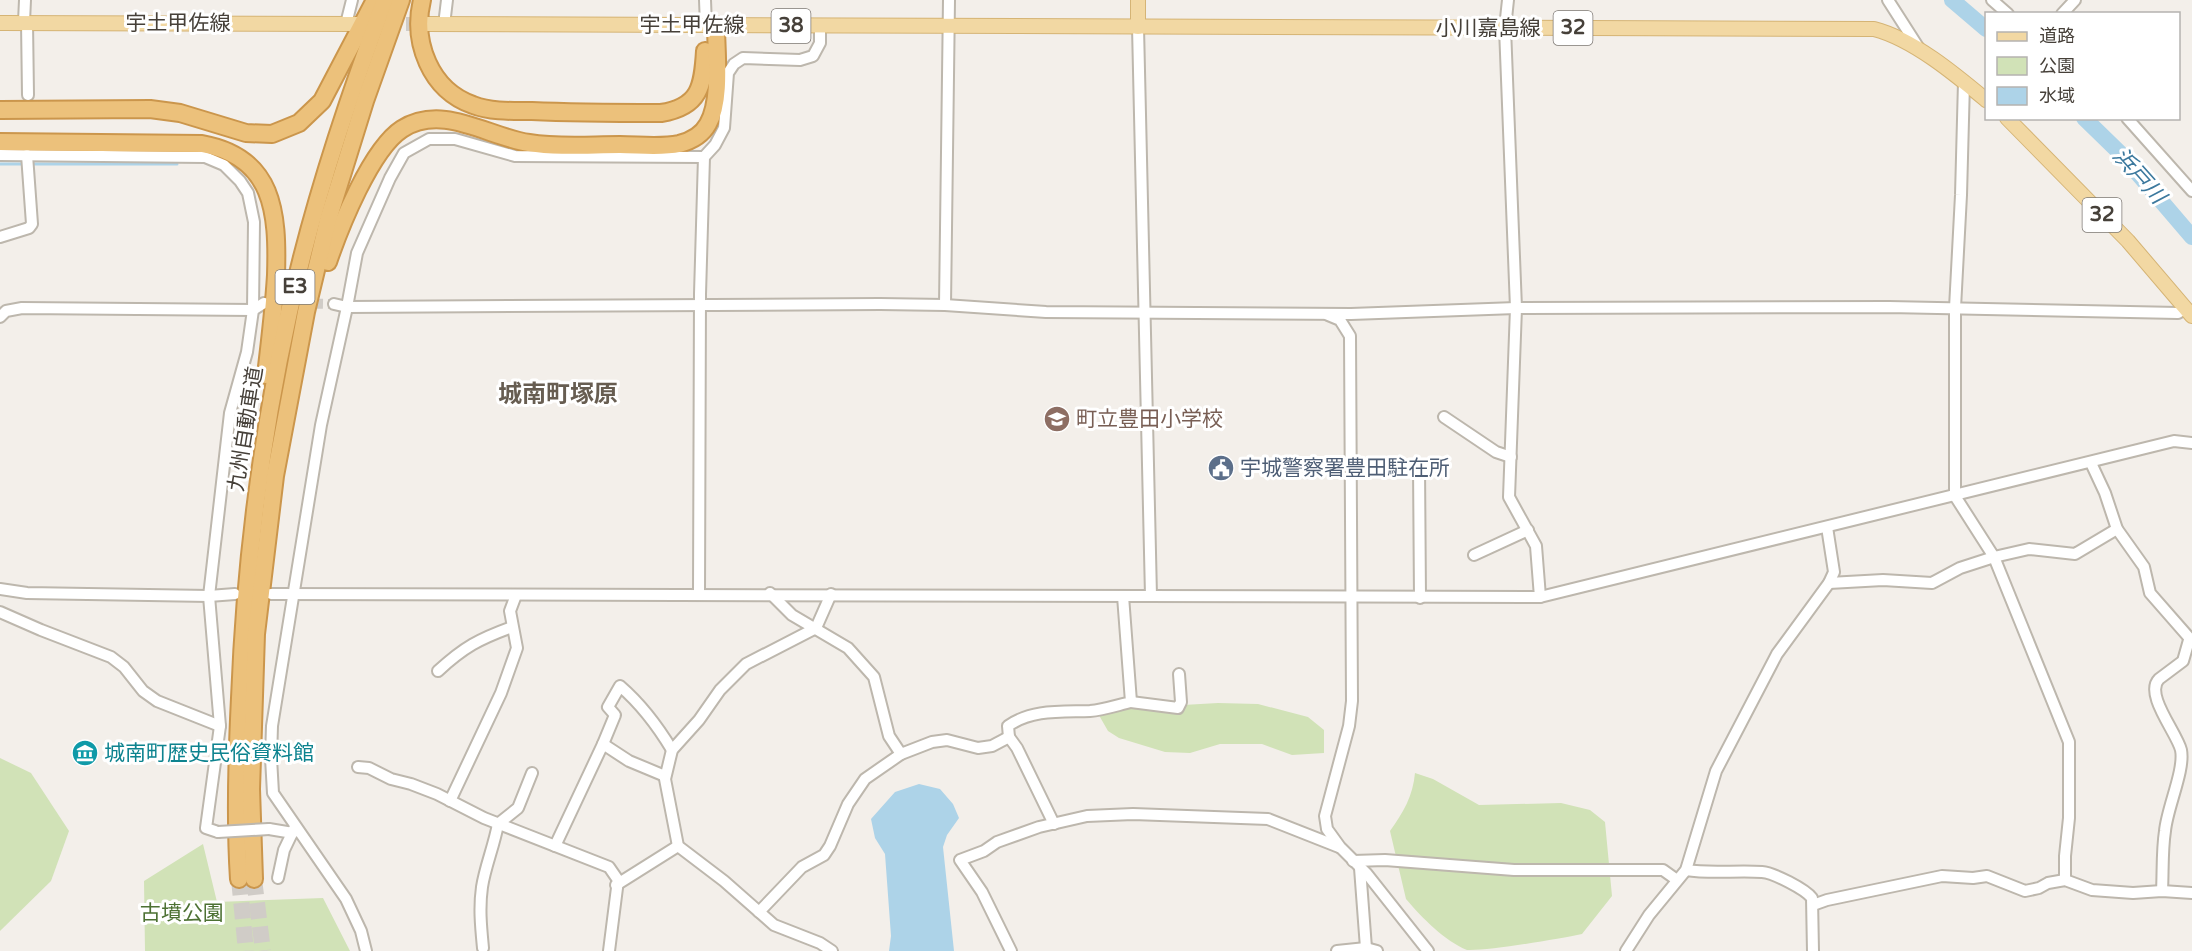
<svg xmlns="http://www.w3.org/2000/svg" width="2192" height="951" viewBox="0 0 2192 951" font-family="'Varela Round','Noto Sans JP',sans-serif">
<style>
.green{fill:#d1e2b7}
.water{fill:#add3e8}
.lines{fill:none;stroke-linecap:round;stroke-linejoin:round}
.stream{stroke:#add3e8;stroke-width:3}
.river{stroke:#add3e8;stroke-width:16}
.minor-tunnel{stroke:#d0ccc7;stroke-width:10;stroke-dasharray:10 5;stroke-linecap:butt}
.major-tunnel{stroke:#d0ccc7;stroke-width:14;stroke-dasharray:14 7;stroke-linecap:butt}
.highway-tunnel{stroke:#d0ccc7;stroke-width:16;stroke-dasharray:16 8;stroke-linecap:butt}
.minor-casing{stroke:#bdb7ad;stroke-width:14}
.major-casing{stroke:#d5b475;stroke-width:16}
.highway-casing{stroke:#cb964c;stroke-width:20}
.minor{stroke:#fff;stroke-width:10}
.major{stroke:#f2d8a3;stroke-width:14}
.highway{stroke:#ecc17b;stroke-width:16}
.minor-bridge-casing{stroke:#bdb7ad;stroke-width:14;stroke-linecap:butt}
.minor-bridge{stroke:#fff;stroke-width:10}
.labels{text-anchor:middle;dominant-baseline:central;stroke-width:6;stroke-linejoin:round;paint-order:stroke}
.shield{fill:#fff;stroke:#7e7974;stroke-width:1.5}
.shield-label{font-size:20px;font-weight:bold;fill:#464039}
.street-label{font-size:21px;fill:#464039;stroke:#fff}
.education-label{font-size:21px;fill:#785e54;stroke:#fff;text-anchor:start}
.service-label{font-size:21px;fill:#4e5e75;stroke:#fff;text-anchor:start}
.culture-label{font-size:21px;fill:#0d838f;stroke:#fff;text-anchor:start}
.park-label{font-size:21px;fill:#4d7133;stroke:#fff}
.water-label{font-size:22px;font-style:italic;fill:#3c799e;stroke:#fff}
.quarter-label{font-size:24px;font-weight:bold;fill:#675d51;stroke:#fff}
</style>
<rect width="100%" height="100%" fill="#f3efea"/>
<g class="green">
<path d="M1218,703L1258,704L1308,717L1324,730V753L1292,755L1262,744H1220L1190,753L1165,752L1119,738L1108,731L1096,710Z"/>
<path d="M0,758L31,773L69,831L51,881L0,931Z"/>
<path d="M1415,773L1433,779L1479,805L1561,803L1590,810L1605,822L1612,896L1582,934C1558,939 1488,951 1467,950C1445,941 1422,918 1406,899L1390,831C1403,813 1413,796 1415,773Z"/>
<path d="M203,844L217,902L323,898L350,951H145L144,881Z"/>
</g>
<path class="water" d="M919,784L940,789L953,804L959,818L947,835L943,847L954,951H889L891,936L885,854L875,838L871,819L895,792Z"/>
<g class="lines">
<path class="stream" d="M0,164H177"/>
<g class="river">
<path d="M1952,0L1986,29"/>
<path d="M2084,118L2121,154L2192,237"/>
</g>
<path class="minor-tunnel" d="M268,303L334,304"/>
<path class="major-tunnel" d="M385,24H425"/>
<g class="highway-tunnel">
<path d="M239,879L246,951"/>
<path d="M254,879L263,951"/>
</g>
<defs>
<g id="minor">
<path d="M705,0L706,26"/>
<path d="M1508,0L1505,28L1516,308L1509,497L1536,546L1540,597"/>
<path d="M1888,0L1920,50"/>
<path d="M1992,0L2008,14"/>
<path d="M2062,14L2075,0"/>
<path d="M24,22L25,0"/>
<path d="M27,22L28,95"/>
<path d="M346,24L352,0"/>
<path d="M444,25L447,0"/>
<path d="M1138,27L1151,596"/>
<path d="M1964,82L1961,195L1955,308V496L1994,557L2069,742V818L2065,856V880"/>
<path d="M2127,118L2192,191"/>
<path d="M0,155L205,157L224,165L240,181L248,193L254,222L253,310L247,352L230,413L209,596L220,726L206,828L218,832"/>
<path d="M0,237L29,228L32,224L27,155"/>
<path d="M334,304L347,307L880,304L945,305L1046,312L1351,314L1516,308L1889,307L2178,313L2186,308"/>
<path d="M945,305L949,0"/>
<path d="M1328,315L1340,320L1350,336L1352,701L1349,726L1325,816L1327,829L1340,847L1367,874L1428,951"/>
<path d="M0,317L6,311L22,308L253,310L264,303"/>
<path d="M1444,417L1496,452L1511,457"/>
<path d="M2091,463L2105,493L2117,529L2144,567L2150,593L2192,641"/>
<path d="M1419,465L1420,598"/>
<path d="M1474,555L1528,530"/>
<path d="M1829,583L1883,580L1932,583L1960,568L1994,557L2029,549L2075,554L2117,529"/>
<path d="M0,589L27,593L209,596L235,594"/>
<path d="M770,593L792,615L848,648L874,677L889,736L901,754L932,742L947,740L978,748L992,746L1009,737L1017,748L1054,824"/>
<path d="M271,594L1540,597L2174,441L2192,443"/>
<path d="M831,594L816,628L746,664L720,690L699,720L672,750L665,779L678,846L724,881L774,925L820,943L832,951"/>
<path d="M699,595L700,294L704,157L715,145L724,128L728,73L734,64L743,58L800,60L813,56L820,43V26"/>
<path d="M0,612L41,630L111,657L124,667L143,691L157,701L220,726"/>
<path d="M438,671C464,647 479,639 512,627"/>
<path d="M1131,702L1178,708L1181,702L1179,674"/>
<path d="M1009,737L1008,726C1032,709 1062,712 1090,711C1103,710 1118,705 1131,702L1123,596"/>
<path d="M603,744L615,715L608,707L620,686C642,705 657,725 672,750"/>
<path d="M358,767L369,768L391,779L411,784L437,794L484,818L609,867L618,880L609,951"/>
<path d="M450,801L501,693L517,648L510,611L516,595"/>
<path d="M269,829L293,833"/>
<path d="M555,846L603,744L629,761L665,776"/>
<path d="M1353,861L1385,860L1514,870H1663L1677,880"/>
<path d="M1360,868L1366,948"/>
<path d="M1686,870C1712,874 1737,870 1762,872C1774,873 1805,889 1812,898L1813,951"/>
<path d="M278,878L284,850L295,827"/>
<path d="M616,885L678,846"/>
<path d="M2162,891C2163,871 2162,850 2165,831C2167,808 2185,770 2181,750C2177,733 2144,694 2159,679L2183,661L2189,640"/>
<path d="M1813,905L1827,900L1942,876L1973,878L1987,876L2025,891L2039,888L2048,883L2065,880L2092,890L2133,893L2162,891L2192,893"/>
<path d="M759,912L802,867L824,855L830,846L848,804L865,779L901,754"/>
<path d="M483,948C481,927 479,908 482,887C485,867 494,846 498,824L518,808L532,773"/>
<path d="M366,951L361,931L346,899L273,793L271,758L272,726L321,425L347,307L357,253L390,178L404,153L429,139H455L515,156L704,157"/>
<path d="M1011,951L982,892L960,860L984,851L997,842L1039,827L1087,816L1133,814L1268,819L1339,847"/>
<path d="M1337,951L1366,948L1377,951"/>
<path d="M1626,951L1649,915L1686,870L1716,771L1777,654L1829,583L1834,572L1827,527"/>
</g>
<g id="major">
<path d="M1138,0V27"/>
<path d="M0,23L357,24"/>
<path d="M425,24L1874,29C1913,39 1956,75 1986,100"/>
<path d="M2007,118L2128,241L2192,316"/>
</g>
<g id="highway">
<path d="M422,0C412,42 430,90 473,105C491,112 513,111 532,111C575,113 618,113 661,113C700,107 703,86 705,51"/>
<path d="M0,110L150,109L180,113L246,133L272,134L299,123L322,101L375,0"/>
<path d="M0,142L202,144C274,157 278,213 276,275C274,309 270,342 266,375"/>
<path d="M328,262C340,227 371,149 402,129C443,103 488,137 529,143C559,148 590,145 620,145C639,145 660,148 679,144C691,141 702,135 708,124C722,100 716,53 716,25"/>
<path d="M239,879C235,819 237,758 240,698C245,569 261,438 289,312C312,206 347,101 385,0"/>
<path d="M254,879L251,789L256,634L275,476L306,312L328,220L365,101L401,0"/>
</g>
</defs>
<use href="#minor" class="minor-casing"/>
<use href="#major" class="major-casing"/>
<use href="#highway" class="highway-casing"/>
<use href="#minor" class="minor"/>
<use href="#major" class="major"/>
<use href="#highway" class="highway"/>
<defs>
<path id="minor-bridge" d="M218,832L269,829"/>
</defs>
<use href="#minor-bridge" class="minor-bridge-casing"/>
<use href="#minor-bridge" class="minor-bridge"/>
</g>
<defs>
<symbol id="school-disc" viewBox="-11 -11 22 22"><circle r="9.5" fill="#8d6e63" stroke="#fff"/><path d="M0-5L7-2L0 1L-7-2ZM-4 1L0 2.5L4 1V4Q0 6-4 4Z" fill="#fff"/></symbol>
<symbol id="civic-disc" viewBox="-11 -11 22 22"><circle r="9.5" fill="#5c6f8a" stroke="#fff"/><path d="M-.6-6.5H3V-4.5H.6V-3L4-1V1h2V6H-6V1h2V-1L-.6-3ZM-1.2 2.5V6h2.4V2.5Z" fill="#fff"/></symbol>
<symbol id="museum-disc" viewBox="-11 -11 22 22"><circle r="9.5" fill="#0f9aa8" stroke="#fff"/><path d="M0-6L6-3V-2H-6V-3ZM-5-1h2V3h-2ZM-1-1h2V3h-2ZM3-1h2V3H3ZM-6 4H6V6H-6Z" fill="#fff"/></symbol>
</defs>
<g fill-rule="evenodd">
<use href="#school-disc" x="1042" y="404" width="30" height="30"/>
<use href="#civic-disc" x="1206" y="453" width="30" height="30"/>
<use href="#museum-disc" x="70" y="738" width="30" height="30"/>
</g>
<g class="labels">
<g class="shield">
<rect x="771.5" y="9" width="39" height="34" rx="4.5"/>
<rect x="1553.5" y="11" width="39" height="34" rx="4.5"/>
<rect x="2082.5" y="198" width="39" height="34" rx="4.5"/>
<rect x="275.5" y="270" width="39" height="34" rx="4.5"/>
</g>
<g class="shield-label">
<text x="791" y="26">38</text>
<text x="1573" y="28">32</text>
<text x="2102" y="215">32</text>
<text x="295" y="287">E3</text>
</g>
<g class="street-label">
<text x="178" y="23">宇土甲佐線</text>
<text x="692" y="25">宇土甲佐線</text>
<text x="1488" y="28">小川嘉島線</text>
<text transform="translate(246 429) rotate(-81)">九州自動車道</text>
</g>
<g class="education-label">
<text x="1076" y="419">町立豊田小学校</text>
</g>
<g class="service-label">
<text x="1240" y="468">宇城警察署豊田駐在所</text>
</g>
<g class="culture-label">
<text x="104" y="753">城南町歴史民俗資料館</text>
</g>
<g class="park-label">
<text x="182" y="913">古墳公園</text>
</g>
<g class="water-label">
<text transform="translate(2139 176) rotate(48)">浜戸川</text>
</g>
<g class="quarter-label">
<text x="558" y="394">城南町塚原</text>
</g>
</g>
<rect x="1985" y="12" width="195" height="108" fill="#ffffff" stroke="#b5b3b0" stroke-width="1.5"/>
<rect x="1997" y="32" width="30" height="9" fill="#f2d8a3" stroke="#b5b3b0" stroke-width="1.5"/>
<text x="2039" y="42" font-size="18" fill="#464039">道路</text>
<rect x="1997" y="57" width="30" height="18" fill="#d1e2b7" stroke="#b5b3b0" stroke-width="1.5"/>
<text x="2039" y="72" font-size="18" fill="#464039">公園</text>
<rect x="1997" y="87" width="30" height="18" fill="#add3e8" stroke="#b5b3b0" stroke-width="1.5"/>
<text x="2039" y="102" font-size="18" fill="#464039">水域</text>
</svg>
